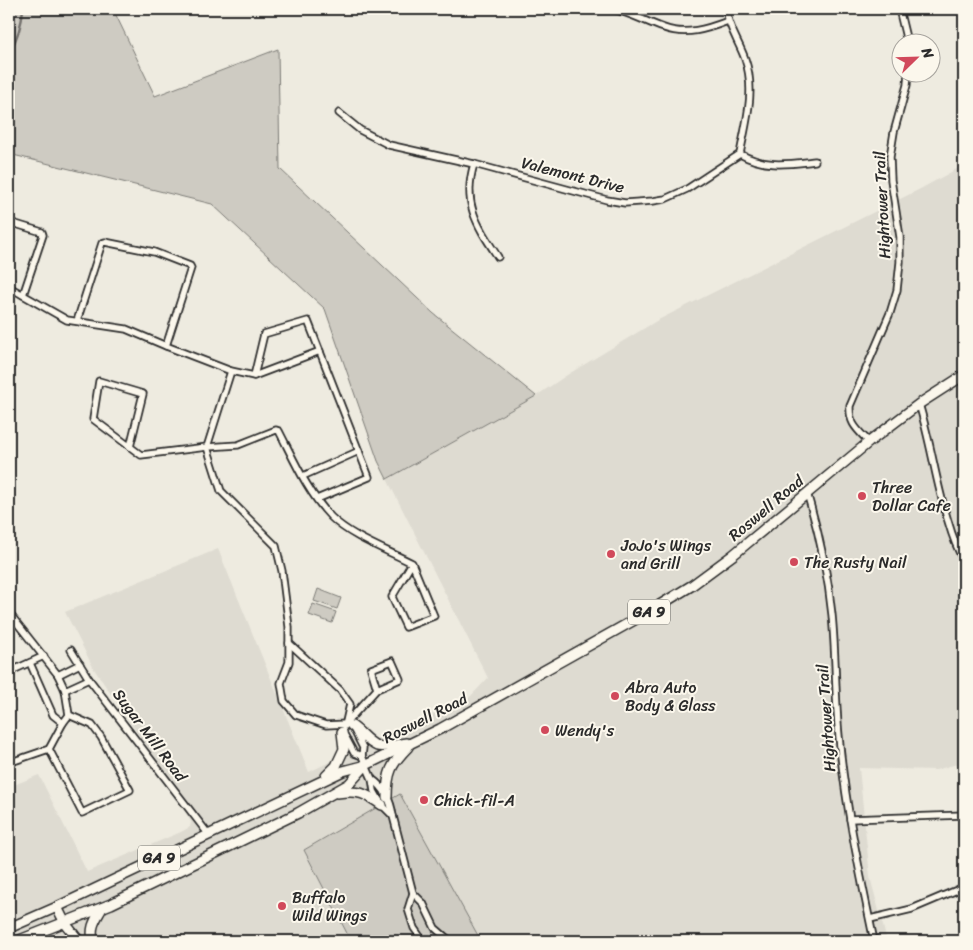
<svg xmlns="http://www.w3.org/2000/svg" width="973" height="950" viewBox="0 0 973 950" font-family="Sriracha,sans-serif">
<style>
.built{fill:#dedbd1}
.green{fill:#cecbc2;stroke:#7c7b76}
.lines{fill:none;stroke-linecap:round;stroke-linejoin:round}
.stream{stroke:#74726e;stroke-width:2.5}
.street-casing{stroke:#2b2b2b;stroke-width:9}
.secondary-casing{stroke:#2b2b2b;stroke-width:12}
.primary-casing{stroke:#2b2b2b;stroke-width:12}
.street{stroke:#fbf7ec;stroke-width:5.5}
.secondary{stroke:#fbf7ec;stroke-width:9}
.primary{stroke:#fbf7ec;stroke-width:9}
.poi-dot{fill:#d1495b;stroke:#fbf7ec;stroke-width:2}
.labels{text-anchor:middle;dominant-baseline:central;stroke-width:4;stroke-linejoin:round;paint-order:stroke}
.shield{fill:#fbf7ec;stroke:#696865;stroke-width:1}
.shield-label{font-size:15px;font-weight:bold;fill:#2b2b2b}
.street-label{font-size:16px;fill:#2b2b2b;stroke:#fbf7ec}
.poi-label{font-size:16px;fill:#2b2b2b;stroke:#fbf7ec;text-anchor:start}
</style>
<rect width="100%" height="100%" fill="#eeebe0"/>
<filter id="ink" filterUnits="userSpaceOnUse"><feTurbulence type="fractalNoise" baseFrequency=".02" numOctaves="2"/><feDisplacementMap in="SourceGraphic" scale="10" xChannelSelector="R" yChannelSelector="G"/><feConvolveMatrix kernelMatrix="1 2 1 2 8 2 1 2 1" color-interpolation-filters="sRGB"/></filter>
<g filter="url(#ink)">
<path class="built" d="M964,165V762L936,770L859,768L870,877L887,941H481L400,794L304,850L351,941H9V787L39,775L87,872L181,832L190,827L191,822L153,756L94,669L65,612L218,549L309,772L381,737L469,698L488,678L387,479L536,396L567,375L658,320L922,188Z"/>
<g class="green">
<path d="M9,9H113L155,96L278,49L280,169L433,313L536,396L387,479L378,461L325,309L212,204L9,154Z"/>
<path d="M318,589L341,598L337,609L314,601Z"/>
<path d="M313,604L336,612L332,623L309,615Z"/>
<path d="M400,794L481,941H351L304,850Z"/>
</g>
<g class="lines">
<path class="stream" d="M9,53C17,39 22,25 23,9"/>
<defs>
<g id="street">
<path d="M613,9C631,13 646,22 664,28C686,36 707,29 728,21"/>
<path d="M899,9L907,42"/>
<path d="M339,113L360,130L389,145L474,164L607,200L625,203L653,201L665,199L687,189L740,154C746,122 756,90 745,59C739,42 728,27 726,9"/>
<path d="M740,154C765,168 788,164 815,161"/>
<path d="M474,164C462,204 477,225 498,257"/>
<path d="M9,222L42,232L43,235L23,295"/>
<path d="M9,287L67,320L126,329L166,346L231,371L254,376L320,351"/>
<path d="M77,321L102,243L105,242L154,252L190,266L191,268L166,346"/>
<path d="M231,371L207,447L221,491L276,546L282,571L289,627V662L281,683L284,701L296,715L326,725L346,724L352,726L363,748L362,756L372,779L374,791L382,805L393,816"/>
<path d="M254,376L264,334L308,321L369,477L317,499"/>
<path d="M919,404C931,443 936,483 948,521C952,535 957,549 964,561"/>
<path d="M869,442C857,429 849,424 850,406L890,313L897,290L900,262V237L891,180L890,157L894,132L907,85L908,72"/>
<path d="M130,447L143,394L99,381L93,419L141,455L207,447L238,445L276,430L279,431C294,460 308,493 331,517C351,537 387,550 412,563L434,616L406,627L392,597L412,563"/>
<path d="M303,476L359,451"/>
<path d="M807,493C819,533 828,574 832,615C836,655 835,696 839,736C845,805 860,874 874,941"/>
<path d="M9,613L58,675L65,690L69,715L63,723"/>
<path d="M289,643L340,690L350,704L345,726"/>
<path d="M71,650L89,679L209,835"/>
<path d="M9,672L44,656"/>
<path d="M58,675L80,664"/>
<path d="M65,690L89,679"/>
<path d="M347,722L377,689L371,669L392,661L400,679L377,689"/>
<path d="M345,736L354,753L362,756"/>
<path d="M49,749L82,813L130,790L101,737L92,725L69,715"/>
<path d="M9,761H14L49,749L63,723L53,715L30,663"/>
<path d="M372,779C385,788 391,801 393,816L413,893L408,909L414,928L423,941"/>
<path d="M850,819L964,815"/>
<path d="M413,893L423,903L435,928L450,941"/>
<path d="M870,919L912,909L964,887"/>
</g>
<path id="secondary" d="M57,907L65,923L79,941"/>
<g id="primary">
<path d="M352,726C360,731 367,742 377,746C384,748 398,744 406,743"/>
<path d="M326,776L336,766L344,749L342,732"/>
<path d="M337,793C359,790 365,793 382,805"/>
<path d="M387,797C387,773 391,764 408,747"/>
<path d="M9,928L57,907L343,771L366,765L440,729L645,614L691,586L733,555L869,442L919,404L964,375"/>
<path d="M17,941L111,904L298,813L349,784L366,765"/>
<path d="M93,941C90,926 95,921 102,908"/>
</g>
</defs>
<use href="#street" class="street-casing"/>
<use href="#secondary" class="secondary-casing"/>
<use href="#primary" class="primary-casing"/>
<use href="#street" class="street"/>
<use href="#secondary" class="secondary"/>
<use href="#primary" class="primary"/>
</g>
</g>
<g class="poi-dot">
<circle cx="862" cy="496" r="5"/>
<circle cx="611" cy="554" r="5"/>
<circle cx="794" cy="562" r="5"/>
<circle cx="615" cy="696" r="5"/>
<circle cx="545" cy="730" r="5"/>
<circle cx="424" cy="800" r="5"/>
<circle cx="282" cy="906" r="5"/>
</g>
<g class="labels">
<g class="shield">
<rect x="628" y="599.5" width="42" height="25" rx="4"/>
<rect x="138" y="845.5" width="42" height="25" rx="4"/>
</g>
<g class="shield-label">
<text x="649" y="612">GA 9</text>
<text x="159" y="858">GA 9</text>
</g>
<g class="street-label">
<text transform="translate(573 175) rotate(14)">Valemont Drive</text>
<text transform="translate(882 205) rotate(-93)">Hightower Trail</text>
<text transform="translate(766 508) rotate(-40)">Roswell Road</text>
<text transform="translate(425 718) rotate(-27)">Roswell Road</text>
<text transform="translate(826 718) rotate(-94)">Hightower Trail</text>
<text transform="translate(150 735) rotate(53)">Sugar Mill Road</text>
</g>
<g class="poi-label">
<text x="872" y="487">Three<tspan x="872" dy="18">Dollar Cafe</tspan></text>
<text x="621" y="545">JoJo's Wings<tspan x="621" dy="18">and Grill</tspan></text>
<text x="804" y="562">The Rusty Nail</text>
<text x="625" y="687">Abra Auto<tspan x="625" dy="18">Body &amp; Glass</tspan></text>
<text x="555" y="730">Wendy's</text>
<text x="434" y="800">Chick-fil-A</text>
<text x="292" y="897">Buffalo<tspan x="292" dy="18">Wild Wings</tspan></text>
</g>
</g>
<rect width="973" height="950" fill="none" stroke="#fbf7ec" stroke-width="30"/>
<rect x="15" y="15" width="943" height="920" fill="none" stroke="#2b2b2b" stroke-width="2" filter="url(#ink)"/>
<g transform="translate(916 58) rotate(67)"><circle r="24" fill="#fbf7ec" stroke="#a8a59f"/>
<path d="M0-4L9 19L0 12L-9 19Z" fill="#d1495b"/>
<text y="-8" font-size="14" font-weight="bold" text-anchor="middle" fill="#2b2b2b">N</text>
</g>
</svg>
